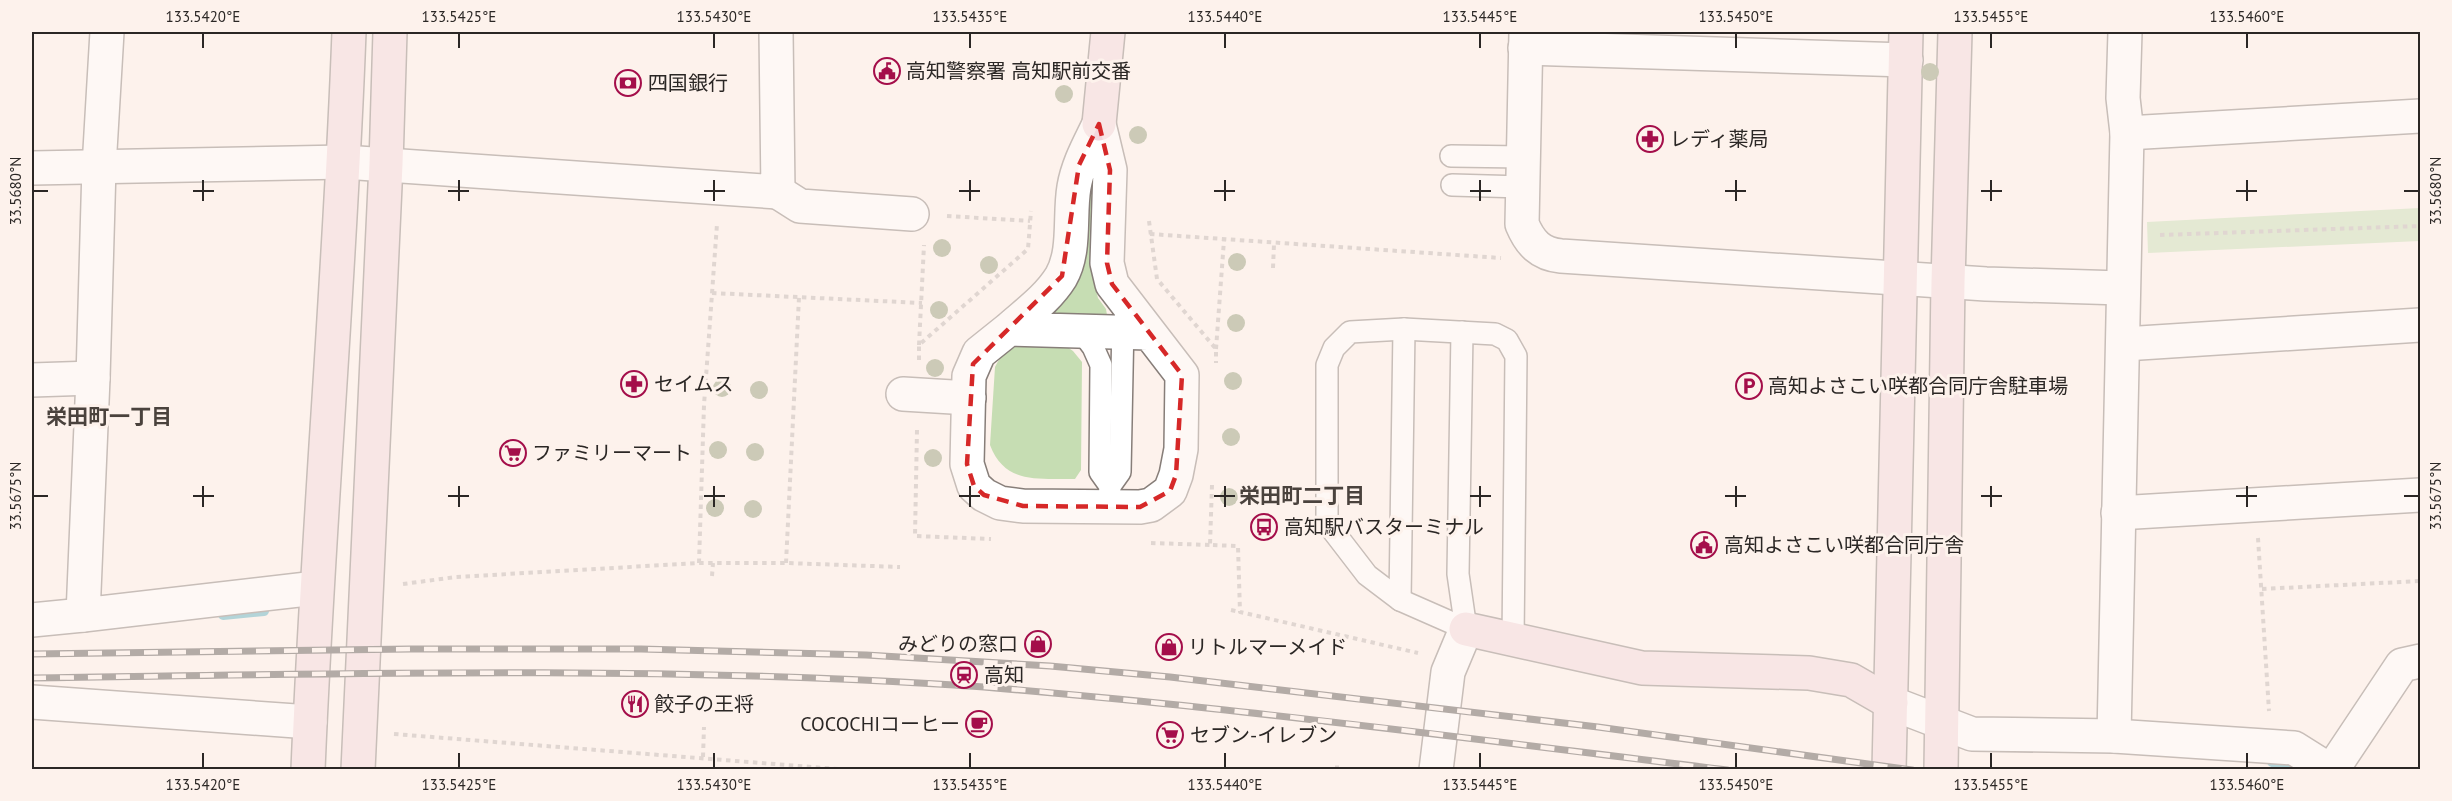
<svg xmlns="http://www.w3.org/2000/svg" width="2452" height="801" viewBox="0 0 2452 801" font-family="'PT Sans','Noto Sans JP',sans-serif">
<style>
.green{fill:#c6ddb3}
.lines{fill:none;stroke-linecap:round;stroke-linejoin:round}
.stream{stroke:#5ab0bf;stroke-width:10}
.lane-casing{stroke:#877e79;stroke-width:24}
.street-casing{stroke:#877e79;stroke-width:36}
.secondary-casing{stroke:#877e79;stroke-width:36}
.path{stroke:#bdb4b0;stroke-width:4;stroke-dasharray:4.5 4.5;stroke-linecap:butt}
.lane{stroke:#fff;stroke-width:21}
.street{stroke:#fff;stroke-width:33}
.secondary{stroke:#f2d7dc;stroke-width:33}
.rail-casing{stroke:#5a5451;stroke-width:7}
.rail{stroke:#fdf2ec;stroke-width:4.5;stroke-dasharray:14;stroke-linecap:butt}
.tree{fill:#909a76}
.marked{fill:none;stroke:#d62828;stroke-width:4.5;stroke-dasharray:12 8;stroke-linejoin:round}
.ticks{fill:none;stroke:#2b2725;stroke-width:2}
.labels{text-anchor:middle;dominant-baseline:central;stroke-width:6;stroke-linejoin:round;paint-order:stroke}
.poi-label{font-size:20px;fill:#2b2725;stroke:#fdf2ec;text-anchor:start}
.neighbourhood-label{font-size:21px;font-weight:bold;fill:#4a423d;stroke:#fdf2ec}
.neatline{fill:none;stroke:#2b2725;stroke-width:2}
.ticks-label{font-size:15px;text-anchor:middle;fill:#2b2725}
</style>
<rect width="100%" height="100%" fill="#fdf2ec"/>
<g class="green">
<path d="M1094,171L1097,219L1093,278L1098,298L1106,309L1107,315L1055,316L1054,311Z"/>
<path d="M2420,208V241L2148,253L2147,222Z"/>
<path d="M1060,342L1073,351L1082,362L1081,470L1075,479C1039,478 1005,485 990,445L995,367C1008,339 1033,344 1060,342Z"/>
</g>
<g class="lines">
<g class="stream">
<path d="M223,615L264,611"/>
<path d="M2272,762L2287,764L2294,770"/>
</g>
<defs>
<g id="lane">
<path d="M1451,156L1523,157"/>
<path d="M1452,185L1523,187"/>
<path d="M1081,331L1093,347L1101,365L1100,472L1110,486L1109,499"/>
<path d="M1462,332L1458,574L1466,629"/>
<path d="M1110,486L1120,472L1123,322"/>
<path d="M1400,600L1404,329"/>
<path d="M1466,629L1400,600L1367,575L1327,523V365L1334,348L1350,332L1404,329L1495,334L1507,340L1516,356L1513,640"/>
</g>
<g id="street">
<path d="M107,32L99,167L93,378L83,615L316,588"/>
<path d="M1526,32L1522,224C1530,243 1540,254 1561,256L1986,284L2122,288"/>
<path d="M1525,48L1906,60"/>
<path d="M2127,133L2420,116"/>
<path d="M32,168L344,162L778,192L776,32"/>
<path d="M778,192L800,206L912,214"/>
<path d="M1009,329C1027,313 1048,298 1061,277C1076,251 1069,216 1074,187C1078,164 1089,145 1099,124L1110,170L1107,263L1112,284L1182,375L1181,449L1176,475L1170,491L1151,505L1140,507L1023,506L1000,503L984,495L974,486L967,464L969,376L979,353L1009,329L1148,333"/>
<path d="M2124,344L2420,325"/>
<path d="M32,380L93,378"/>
<path d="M903,394L969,398"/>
<path d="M2118,513L2420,495"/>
<path d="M32,620L83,615"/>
<path d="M32,702L310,722"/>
<path d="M1891,703L1972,734L2114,736L2294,748L2329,770"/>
<path d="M2114,736L2127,133L2123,98L2125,32"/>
<path d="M1436,770L1448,672L1466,629"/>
<path d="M2332,770L2402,665L2420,661"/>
</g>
<g id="secondary">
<path d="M1099,124L1108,32"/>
<path d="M1466,629L1642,668L1809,673L1851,680L1891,703"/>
<path d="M308,770C318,523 340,278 349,32"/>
<path d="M358,770L386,164L390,32"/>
<path d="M1889,770L1906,32"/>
<path d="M1941,770L1948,282L1955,32"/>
</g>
</defs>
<use href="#lane" class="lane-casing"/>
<use href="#street" class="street-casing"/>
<use href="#secondary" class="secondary-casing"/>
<g class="path">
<path d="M947,216L1030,221"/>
<path d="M1149,221L1157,279L1216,349V363"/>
<path d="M1150,234L1501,258"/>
<path d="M2160,235L2420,226"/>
<path d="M1273,268L1274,244"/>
<path d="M712,293L922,303"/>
<path d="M919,345L924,245"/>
<path d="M1216,349L1224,240"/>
<path d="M919,360V345L1028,249L1031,211"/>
<path d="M917,430L915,536L991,539"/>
<path d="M1212,485L1210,545L1238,546L1240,612L1418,653"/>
<path d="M2258,538L2269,711"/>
<path d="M1151,543L1210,545"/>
<path d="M699,563L704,405L717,224"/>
<path d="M786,563L799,297"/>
<path d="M712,576L713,563"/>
<path d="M403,584L456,577L699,563H786L900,567"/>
<path d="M2262,589L2420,581"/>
<path d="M1231,610L1240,612"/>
<path d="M394,734L850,770"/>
<path d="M703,757L704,727"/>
<path d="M1337,770V763"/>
</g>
<use href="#lane" class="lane"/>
<use href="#street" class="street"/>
<use href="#secondary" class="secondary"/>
<defs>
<g id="rail">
<path d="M32,654L411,649H641L866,655L1050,666L1170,677L1598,727L1912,770"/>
<path d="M32,678C333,674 636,666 937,684C1011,688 1085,696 1158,703C1348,722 1538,747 1727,770"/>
</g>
</defs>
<use href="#rail" class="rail-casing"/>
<use href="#rail" class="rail"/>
</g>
<g class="tree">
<circle cx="1930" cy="72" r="9"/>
<circle cx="1064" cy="94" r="9"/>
<circle cx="1138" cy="135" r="9"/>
<circle cx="942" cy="248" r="9"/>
<circle cx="1237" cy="262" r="9"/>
<circle cx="989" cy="265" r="9"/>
<circle cx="939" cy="310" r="9"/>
<circle cx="1236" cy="323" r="9"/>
<circle cx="935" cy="368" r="9"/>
<circle cx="1233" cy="381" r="9"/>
<circle cx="722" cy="388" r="9"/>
<circle cx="759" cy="390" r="9"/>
<circle cx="1231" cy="437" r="9"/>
<circle cx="718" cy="450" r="9"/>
<circle cx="755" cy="452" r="9"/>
<circle cx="933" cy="458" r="9"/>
<circle cx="1229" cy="497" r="9"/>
<circle cx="715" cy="508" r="9"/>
<circle cx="753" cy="509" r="9"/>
</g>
<path d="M0 0H2452V801H0ZM1099,124L1110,170L1107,263L1112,284L1182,375L1176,475L1170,491L1140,507L1023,506L984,495L974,486L967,464L973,364L1062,276L1079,165Z" fill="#fdf2ec" fill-opacity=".55" fill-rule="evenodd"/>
<path class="marked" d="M1099,124L1110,170L1107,263L1112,284L1182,375L1176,475L1170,491L1140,507L1023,506L984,495L974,486L967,464L973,364L1062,276L1079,165Z"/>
<path class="ticks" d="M203,33V48M459,33V48M714,33V48M970,33V48M1225,33V48M1480,33V48M1736,33V48M1991,33V48M2247,33V48M203,180V201M459,180V201M714,180V201M970,180V201M1225,180V201M1480,180V201M1736,180V201M1991,180V201M2247,180V201M33,191H48M193,191H214M448,191H469M704,191H725M959,191H980M1214,191H1235M1470,191H1491M1725,191H1746M1981,191H2002M2236,191H2257M2404,191H2419M203,486V507M459,486V507M714,486V507M970,486V507M1225,486V507M1480,486V507M1736,486V507M1991,486V507M2247,486V507M33,496H48M193,496H214M448,496H469M704,496H725M959,496H980M1214,496H1235M1470,496H1491M1725,496H1746M1981,496H2002M2236,496H2257M2404,496H2419M203,753V768M459,753V768M714,753V768M970,753V768M1225,753V768M1480,753V768M1736,753V768M1991,753V768M2247,753V768"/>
<defs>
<symbol id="civic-ring" viewBox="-11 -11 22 22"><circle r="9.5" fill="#fdf2ec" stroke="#a40e4a" stroke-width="1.5"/><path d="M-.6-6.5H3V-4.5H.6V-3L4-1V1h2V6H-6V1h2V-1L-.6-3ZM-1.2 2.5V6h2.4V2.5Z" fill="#a40e4a"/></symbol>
<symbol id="bank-ring" viewBox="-11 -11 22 22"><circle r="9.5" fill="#fdf2ec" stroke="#a40e4a" stroke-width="1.5"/><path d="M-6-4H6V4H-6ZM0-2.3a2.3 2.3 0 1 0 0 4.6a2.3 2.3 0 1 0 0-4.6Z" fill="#a40e4a"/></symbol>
<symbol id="pharmacy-ring" viewBox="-11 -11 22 22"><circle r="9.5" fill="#fdf2ec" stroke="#a40e4a" stroke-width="1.5"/><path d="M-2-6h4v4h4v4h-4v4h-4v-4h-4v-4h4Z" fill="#a40e4a"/></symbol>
<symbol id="parking-ring" viewBox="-11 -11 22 22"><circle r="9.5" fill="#fdf2ec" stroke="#a40e4a" stroke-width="1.5"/><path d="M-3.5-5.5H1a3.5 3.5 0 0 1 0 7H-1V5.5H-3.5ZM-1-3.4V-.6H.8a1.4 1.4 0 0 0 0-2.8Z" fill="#a40e4a"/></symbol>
<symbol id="supermarket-ring" viewBox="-11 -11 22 22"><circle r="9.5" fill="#fdf2ec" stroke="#a40e4a" stroke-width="1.5"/><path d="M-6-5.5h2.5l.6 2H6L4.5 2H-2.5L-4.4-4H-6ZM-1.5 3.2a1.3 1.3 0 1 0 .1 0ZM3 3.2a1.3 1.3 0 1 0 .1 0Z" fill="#a40e4a"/></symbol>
<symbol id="bus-ring" viewBox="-11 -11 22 22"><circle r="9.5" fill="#fdf2ec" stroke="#a40e4a" stroke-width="1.5"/><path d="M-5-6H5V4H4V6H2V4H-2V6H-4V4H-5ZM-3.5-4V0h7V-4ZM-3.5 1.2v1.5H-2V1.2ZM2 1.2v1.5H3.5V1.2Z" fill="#a40e4a"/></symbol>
<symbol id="shop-ring" viewBox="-11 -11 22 22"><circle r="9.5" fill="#fdf2ec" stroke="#a40e4a" stroke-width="1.5"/><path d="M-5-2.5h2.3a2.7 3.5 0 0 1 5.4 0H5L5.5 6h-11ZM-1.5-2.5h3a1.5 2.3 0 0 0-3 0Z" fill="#a40e4a"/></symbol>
<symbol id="station-ring" viewBox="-11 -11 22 22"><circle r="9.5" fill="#fdf2ec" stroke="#a40e4a" stroke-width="1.5"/><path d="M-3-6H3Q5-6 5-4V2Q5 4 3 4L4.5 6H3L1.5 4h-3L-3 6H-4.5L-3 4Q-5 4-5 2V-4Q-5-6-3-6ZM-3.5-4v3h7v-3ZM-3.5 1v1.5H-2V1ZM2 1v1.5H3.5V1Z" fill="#a40e4a"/></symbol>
<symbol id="restaurant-ring" viewBox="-11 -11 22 22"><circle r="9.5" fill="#fdf2ec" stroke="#a40e4a" stroke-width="1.5"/><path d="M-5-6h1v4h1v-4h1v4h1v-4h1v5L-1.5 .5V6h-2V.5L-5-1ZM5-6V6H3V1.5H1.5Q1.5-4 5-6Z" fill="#a40e4a"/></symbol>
<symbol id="cafe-ring" viewBox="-11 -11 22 22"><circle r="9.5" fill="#fdf2ec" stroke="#a40e4a" stroke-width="1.5"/><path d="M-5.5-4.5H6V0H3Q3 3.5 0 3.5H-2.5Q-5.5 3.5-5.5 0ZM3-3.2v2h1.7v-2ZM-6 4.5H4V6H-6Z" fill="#a40e4a"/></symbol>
</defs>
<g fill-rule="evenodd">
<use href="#civic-ring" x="872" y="56" width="30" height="30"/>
<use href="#bank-ring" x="613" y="68" width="30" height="30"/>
<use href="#pharmacy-ring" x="1635" y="124" width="30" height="30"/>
<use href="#pharmacy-ring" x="619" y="369" width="30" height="30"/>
<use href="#parking-ring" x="1734" y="371" width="30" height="30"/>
<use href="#supermarket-ring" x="498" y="438" width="30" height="30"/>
<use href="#bus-ring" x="1249" y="512" width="30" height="30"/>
<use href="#civic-ring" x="1689" y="530" width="30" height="30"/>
<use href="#shop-ring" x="1023" y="629" width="30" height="30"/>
<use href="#shop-ring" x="1154" y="632" width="30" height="30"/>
<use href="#station-ring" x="949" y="660" width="30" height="30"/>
<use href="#restaurant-ring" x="620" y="689" width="30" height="30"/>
<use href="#cafe-ring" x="964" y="709" width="30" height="30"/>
<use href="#supermarket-ring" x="1155" y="720" width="30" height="30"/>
</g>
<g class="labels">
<g class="poi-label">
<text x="906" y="71">高知警察署 高知駅前交番</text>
<text x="648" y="83">四国銀行</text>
<text x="1670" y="139">レディ薬局</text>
<text x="654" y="384">セイムス</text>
<text x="1768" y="386">高知よさこい咲都合同庁舎駐車場</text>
<text x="532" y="453">ファミリーマート</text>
<text x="1284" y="527">高知駅バスターミナル</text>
<text x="1724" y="545">高知よさこい咲都合同庁舎</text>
<text x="1018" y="644" text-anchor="end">みどりの窓口</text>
<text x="1188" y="647">リトルマーメイド</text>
<text x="984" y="675">高知</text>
<text x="654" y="704">餃子の王将</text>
<text x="960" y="724" text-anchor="end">COCOCHIコーヒー</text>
<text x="1190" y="735">セブン-イレブン</text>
</g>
<g class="neighbourhood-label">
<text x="109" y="416">栄田町一丁目</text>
<text x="1302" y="495">栄田町二丁目</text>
</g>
</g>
<rect width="2452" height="801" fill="none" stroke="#fdf2ec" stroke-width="66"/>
<rect x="33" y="33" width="2386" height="735" class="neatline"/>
<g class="ticks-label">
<text x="203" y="22">133.5420°E</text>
<text x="459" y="22">133.5425°E</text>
<text x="714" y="22">133.5430°E</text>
<text x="970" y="22">133.5435°E</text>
<text x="1225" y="22">133.5440°E</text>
<text x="1480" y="22">133.5445°E</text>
<text x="1736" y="22">133.5450°E</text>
<text x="1991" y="22">133.5455°E</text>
<text x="2247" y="22">133.5460°E</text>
<text transform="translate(16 191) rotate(-90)" y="5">33.5680°N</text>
<text transform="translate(2436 191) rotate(-90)" y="5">33.5680°N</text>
<text transform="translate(16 496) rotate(-90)" y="5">33.5675°N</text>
<text transform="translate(2436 496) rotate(-90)" y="5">33.5675°N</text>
<text x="203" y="790">133.5420°E</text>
<text x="459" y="790">133.5425°E</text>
<text x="714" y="790">133.5430°E</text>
<text x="970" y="790">133.5435°E</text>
<text x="1225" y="790">133.5440°E</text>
<text x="1480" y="790">133.5445°E</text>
<text x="1736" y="790">133.5450°E</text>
<text x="1991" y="790">133.5455°E</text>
<text x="2247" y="790">133.5460°E</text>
</g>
</svg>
